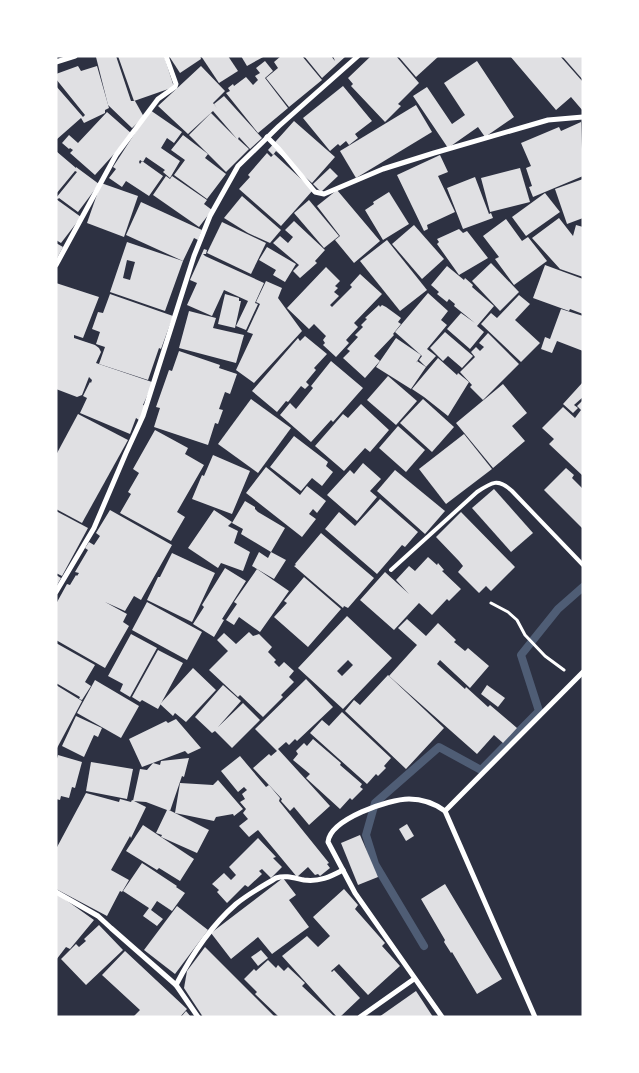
<svg xmlns="http://www.w3.org/2000/svg" width="639" height="1073" viewBox="0 0 639 1073" font-family="Lato,sans-serif">
<style>
.lines{fill:none;stroke-linecap:round;stroke-linejoin:round}
.stream{stroke:#4f5d75;stroke-width:8}
.building{fill:#e0e0e3;fill-rule:evenodd}
.path{stroke:#fff;stroke-width:3}
.service{stroke:#fff;stroke-width:4}
.minor{stroke:#fff;stroke-width:5}
</style>
<rect width="100%" height="100%" fill="#2d3142"/>
<g class="lines">
<path class="stream" d="M424,946L375,864L366,835L375,803L439,747L481,770L539,711L521,655L558,609L583,587"/>
</g>
<g class="building">
<path d="M99,56H116L131,101H135L144,117L132,128L108,105L96,57Z"/>
<path d="M118,56H164L174,87L134,101Z"/>
<path d="M169,56H200L201,59L180,73Z"/>
<path d="M201,56H228L238,71L219,83Z"/>
<path d="M241,56H265L247,66Z"/>
<path d="M281,56H302L322,80L289,107L266,78L278,68L274,62Z"/>
<path d="M304,56H331L335,61L333,56H346L322,78Z"/>
<path d="M371,56H396L419,83L398,104L401,106L385,122L351,86L353,84L348,78Z"/>
<path d="M398,56H439L416,77Z"/>
<path d="M510,56H560L583,82V111L571,97L556,110Z"/>
<path d="M562,56H583V80Z"/>
<path d="M265,61L273,71L265,78L288,108L258,133L226,93L230,91L228,88L233,84L234,86L246,77L253,85L258,80L255,76L260,73L256,68Z"/>
<path d="M477,61L514,117L485,137L478,127L448,148L413,96L427,87L452,124L465,115L444,83Z"/>
<path d="M78,66L81,71L97,66L109,108L105,110V113L84,123L81,118L56,140V86L83,117L85,115L56,79V74Z"/>
<path d="M201,66L225,91L213,103L217,108L214,104L224,96L262,138L250,149L239,137L238,139L249,149L226,172L189,135L211,113L237,139L213,111L188,134L158,106Z"/>
<path d="M343,86L372,121L355,134L358,138L349,145L346,141L340,146L338,144L330,151L303,118Z"/>
<path d="M416,105L432,132L356,178L340,151Z"/>
<path d="M150,110L182,132L174,143L167,138L161,148L180,161L170,178L163,172L165,170L146,157L143,162L140,160L139,162L140,164L142,161L163,176L149,196L126,181L122,187L109,178L116,169L113,167Z"/>
<path d="M107,112L132,134L95,175L70,153L73,150L70,148L69,149L62,143L69,135L78,143Z"/>
<path d="M294,121L335,157L312,183L276,151L273,155L268,150Z"/>
<path d="M581,122L583,176L533,197L529,187L532,186L526,168L531,166L521,143L559,127L561,131Z"/>
<path d="M183,135L208,154L205,158L226,174L207,199L174,175L185,160L171,150Z"/>
<path d="M56,151L76,168V167L99,184L78,212L59,198L58,199L56,198L77,172L75,171L56,194Z"/>
<path d="M267,153L271,157L274,154L313,190L281,226L239,189L250,177L248,175Z"/>
<path d="M440,155L448,172L438,176L455,212L427,225L428,229L424,231L397,175Z"/>
<path d="M330,168L338,176L321,192L313,184Z"/>
<path d="M520,168L530,202L490,212L481,178Z"/>
<path d="M166,176L170,179L172,176L207,200L204,204L212,210L199,227L153,195Z"/>
<path d="M475,177L489,214L491,213L493,218L463,229L447,188Z"/>
<path d="M583,179V218L567,224L555,189Z"/>
<path d="M101,183L138,196L124,237L87,223Z"/>
<path d="M337,190L380,241L354,263L335,240L340,236L317,206Z"/>
<path d="M389,192L409,224L383,240L365,210L374,204L373,202Z"/>
<path d="M545,193L560,212L526,236L512,217Z"/>
<path d="M242,196L281,230L270,243L248,233L224,218Z"/>
<path d="M56,199L81,217L61,243L56,240Z"/>
<path d="M309,200L339,236L324,248L294,213Z"/>
<path d="M141,202L202,230L198,240L194,238L183,261L126,235Z"/>
<path d="M559,218L573,236L576,225L583,227V277L560,269L532,238Z"/>
<path d="M506,219L522,241L528,237L547,261L514,285L495,259L499,257L483,236Z"/>
<path d="M294,221L325,250L315,261L317,263L300,278L293,271L299,265L273,243L280,236L288,243L293,237L285,230Z"/>
<path d="M222,222L266,243L251,274L207,253Z"/>
<path d="M414,225L444,259L422,279L392,244Z"/>
<path d="M459,229L463,233L467,231L488,258L459,275L437,244L439,242L437,239Z"/>
<path d="M387,240L427,290L400,311L360,261Z"/>
<path d="M127,242L183,261L165,311L110,292ZM127,260L135,262L130,280L123,278Z"/>
<path d="M56,243L63,247L56,260Z"/>
<path d="M267,247L296,264L285,282L273,275L276,270L259,260Z"/>
<path d="M204,249L207,250L206,254H203L205,256L264,283L255,303L258,304L246,330L236,326L248,301L224,290L212,316L187,305L197,283L190,280Z"/>
<path d="M491,263L519,292L500,311L472,281Z"/>
<path d="M545,265L583,279V314L570,309L569,311L533,298Z"/>
<path d="M447,266L464,280L465,278L473,285L472,287L494,306L477,326L484,332L470,349L447,329L461,313L475,323L454,306L455,304L449,299L447,302L437,294L439,292L431,285Z"/>
<path d="M326,267L340,281L335,286L338,288L334,292L339,296L330,305L332,307L352,287L350,285L360,274L382,294L354,323L358,327L346,340L349,343L336,357L323,345L325,343L323,340L326,336L314,324L309,329L287,308Z"/>
<path d="M266,281L282,288L278,298L302,331L254,383L236,370L253,334L247,332L260,304L256,302Z"/>
<path d="M56,283L99,297L83,338L74,335V338L95,345L99,348L101,352L96,363L152,382V385L143,405L146,406L139,420L136,418L130,434L80,413L87,398L83,396L90,382L91,383L92,380L89,377L82,395L77,397L56,389Z"/>
<path d="M428,293L448,311L441,320L447,325L427,349L436,356L426,367L419,360L422,356L395,332Z"/>
<path d="M110,294L173,316L161,349L159,348L148,380L99,364L105,347L96,344L100,332L92,329L98,312L103,313Z"/>
<path d="M225,294L239,298V301H241L235,328L218,324Z"/>
<path d="M519,295L530,304L515,320L540,343L521,362L481,324L491,313L497,318Z"/>
<path d="M379,305L380,307L382,305L386,307L397,315L401,318L398,322L401,324L393,334L394,335L374,356L380,361L365,378L343,358L350,351L347,349L358,337L355,335L363,327L361,325L367,319L365,318Z"/>
<path d="M561,309L583,316V351L557,341L552,353L541,349L545,337L550,339Z"/>
<path d="M189,311L216,318L213,328L244,335L236,363L179,348Z"/>
<path d="M445,332L473,356L462,368L448,356L443,361L430,348Z"/>
<path d="M488,333L519,364L483,400L470,387L472,385L460,372L475,357L471,352L476,347L480,351L484,347L479,343Z"/>
<path d="M305,336L327,354L314,368L316,370L306,382L309,385L305,389L301,386L288,402L286,401L277,412L252,391L298,338L300,341Z"/>
<path d="M396,338L421,355L416,363L417,361L426,367L411,389L376,367Z"/>
<path d="M179,351L220,365L219,368L237,374L230,394L225,392L219,409L223,410L218,424L215,423L208,445L154,427L160,408L156,407L169,370L172,371Z"/>
<path d="M438,358L457,375L458,373L469,382L448,416L424,397L412,389Z"/>
<path d="M331,361L363,388L333,422L331,420L311,442L280,415L290,403L296,409L313,388L311,386Z"/>
<path d="M388,376L417,401L396,425L367,400Z"/>
<path d="M583,382V397L574,405L578,408L573,413L563,404Z"/>
<path d="M503,384L527,413L512,426L525,441L493,468L456,423Z"/>
<path d="M251,399L291,428L258,473L218,444Z"/>
<path d="M423,399L454,427L432,452L400,423Z"/>
<path d="M583,400V476L549,444L554,439L542,428L563,407L575,418L581,410L577,406Z"/>
<path d="M361,404L389,430L370,452L365,448L344,471L315,446L343,414L348,418Z"/>
<path d="M78,414L128,440L82,523L56,509V455Z"/>
<path d="M398,426L425,450L406,472L379,448Z"/>
<path d="M155,430L188,448L185,454L204,465L177,512L185,517L171,541L120,513L131,494L128,492L139,473L133,469Z"/>
<path d="M464,434L492,469L446,504L419,469Z"/>
<path d="M294,436L328,462L326,466L333,472L322,486L312,478L301,491L270,467Z"/>
<path d="M213,455L250,471L232,514L192,499L202,475L204,476Z"/>
<path d="M363,463L381,479L370,491L377,497L357,521L327,495L350,470L354,474Z"/>
<path d="M266,467L300,495L307,486L326,501L317,513L313,509L309,514L316,519L302,537L246,493Z"/>
<path d="M566,468L574,475L572,478L583,489V529L544,490Z"/>
<path d="M395,470L445,511L425,534L377,491Z"/>
<path d="M494,489L533,533L511,552L472,508Z"/>
<path d="M380,499L418,532L405,547L402,545L377,574L325,529L339,512L355,526Z"/>
<path d="M245,501L255,507V509L258,512L285,528L271,552L241,534L243,529L232,523Z"/>
<path d="M110,510L172,545L141,600L134,596L125,611L105,602L127,614L123,622L129,626L105,668L56,640V604L67,584L70,585L76,575L77,576L79,573L75,572L88,550L85,548L89,542L94,545L100,536L96,533Z"/>
<path d="M214,510L232,522L228,526L238,531L234,543L250,552L243,571L221,563L218,568L188,548Z"/>
<path d="M56,511L88,528L62,576L56,573Z"/>
<path d="M461,512L515,567L491,591L486,586L479,593L458,572L463,566L459,561L436,537Z"/>
<path d="M321,533L374,578L348,608L344,606L343,608L294,566L296,565L295,564Z"/>
<path d="M259,552L268,558L271,552L286,560L274,579L252,566Z"/>
<path d="M172,553L215,573L192,622L147,600L158,577H160Z"/>
<path d="M428,557L437,565L438,563L444,570L442,571L461,589L449,601L447,599L432,615L419,603L394,630L360,600L385,572L409,594L396,580L409,566L415,571Z"/>
<path d="M225,568L246,581L222,619L224,620L214,637L193,624L204,607L202,605Z"/>
<path d="M257,569L289,591L260,632L239,617L234,625L226,620L237,604L234,602Z"/>
<path d="M56,575L61,578L56,587Z"/>
<path d="M304,577L341,609L308,647L274,617L287,603L284,601Z"/>
<path d="M147,602L202,632L187,660L132,630Z"/>
<path d="M347,616L392,658L343,709L298,668ZM348,660L353,665L342,676L337,671Z"/>
<path d="M407,619L426,636L438,623L456,640L454,642L465,651L468,648L489,666L470,688L440,660L437,664L465,689L466,687L488,707L490,705L517,728L503,743L494,735L477,754L389,676L417,645L398,628Z"/>
<path d="M249,632L253,636L259,634L272,647L268,652L276,660L274,662L279,667L284,662L294,671L289,677L294,682L281,695L283,697L263,717L240,695L238,697L209,670L228,651L217,640L224,633L236,644Z"/>
<path d="M131,634L157,648L130,697L120,691L123,684L108,676Z"/>
<path d="M56,643L95,665L85,682L91,686L82,700L79,699L80,697L56,683Z"/>
<path d="M158,650L183,663L158,709L142,700L140,702L132,697Z"/>
<path d="M193,668L216,690L186,722L175,713L173,716L160,704Z"/>
<path d="M388,675L444,728L406,769L345,711L354,700L360,705Z"/>
<path d="M306,679L333,707L297,741L295,739L289,745L286,742L278,749L330,806L309,825L294,807L290,811L281,801L282,799L253,768L269,754L271,756L277,751L255,729Z"/>
<path d="M95,680L139,706L121,738L77,713Z"/>
<path d="M56,685L82,701L56,750Z"/>
<path d="M223,685L241,701L218,727L243,703L260,720L232,748L215,731L212,733L195,717Z"/>
<path d="M487,685L505,698L498,707L481,694Z"/>
<path d="M342,712L391,758L384,766L386,768L378,776L376,774L367,784L310,733L322,720L329,726Z"/>
<path d="M76,716L102,728L98,737L94,735L84,757L62,746Z"/>
<path d="M176,719L201,748L188,754L185,751L142,767L129,739L166,721L168,723Z"/>
<path d="M313,739L341,763L340,765L362,784L360,787L363,789L352,800L350,798L340,809L306,778L310,774L293,760L298,754L296,751L304,743L307,746Z"/>
<path d="M58,755L82,762L75,788L72,787L69,798L61,796L60,800L56,799V762Z"/>
<path d="M240,756L266,787L269,785L280,798L279,801L329,863L327,864L330,868L320,876L318,874L315,875L308,867L297,877L258,830L249,837L239,826L248,819L243,813L246,809L240,802L245,799L242,794L247,790L244,787L238,792L221,771Z"/>
<path d="M189,758L184,777L182,776L170,811L169,810L209,830L197,853L161,837L162,835L156,833L167,810L146,802L133,801L140,769L147,770L153,763L160,765L161,761Z"/>
<path d="M91,762L133,769L127,799L86,791Z"/>
<path d="M218,780L243,809L234,816L233,814L216,817L214,821L175,813L180,783L213,785Z"/>
<path d="M86,793L119,802L120,799L131,802L132,800L146,807L131,838L130,836L111,870L129,880L122,892L120,891L107,916L56,889V849Z"/>
<path d="M407,824L414,836L406,841L399,829Z"/>
<path d="M143,825L194,859L180,881L159,868L157,870L126,851Z"/>
<path d="M360,835L378,877L358,885L341,843Z"/>
<path d="M258,838L276,857L273,858L282,867L271,878L262,869L259,871L262,874L248,887L245,885L227,903L217,892L219,890L212,884L224,873L231,880L236,875L229,867Z"/>
<path d="M142,863L177,886L176,887L185,893L172,911L157,901L151,910L163,919L157,926L143,916L149,908L123,891Z"/>
<path d="M283,878L296,895L289,900L309,927L272,954L258,937L231,959L211,933Z"/>
<path d="M445,884L502,979L477,994L452,952L451,953L444,942L445,940L421,899Z"/>
<path d="M344,889L358,905L355,909L385,943L382,946L400,966L368,995L339,964L331,971L332,972L334,970L360,998L340,1017H337L282,956L307,936L318,947L330,936L313,917Z"/>
<path d="M56,893L94,920L70,949L66,947L56,960Z"/>
<path d="M177,906L208,930L175,974L144,950Z"/>
<path d="M99,925L123,950L86,985L61,959L76,944L79,947L86,941L84,939Z"/>
<path d="M205,947L275,1017H203L184,988L187,971Z"/>
<path d="M261,950L268,958L258,966L251,957Z"/>
<path d="M125,951L187,1009L180,1017H133L140,1010L102,975Z"/>
<path d="M268,960L276,968L278,965L284,971L288,967L305,983L302,986L335,1017H279L255,994L257,992L244,979L254,969L256,971Z"/>
<path d="M416,991L433,1017H379Z"/>
<path d="M186,1011L191,1017H181Z"/>
</g>
<g class="lines">
<path class="path" d="M491,603L508,612L517,620L525,635L545,656L564,670"/>
<path class="service" d="M391,570L477,492C492,482 498,478 512,491L583,565"/>
<g class="minor">
<path d="M56,62L75,56"/>
<path d="M267,137L279,149L315,192L324,194L383,169L434,153L548,120L583,117"/>
<path d="M56,265L116,155L158,99L175,87L176,84L166,56"/>
<path d="M56,592L94,528L126,453L143,416L194,256L210,216L238,166L279,126L358,56"/>
<path d="M445,811L583,672"/>
<path d="M56,892L98,916L111,928L176,985L198,1017"/>
<path d="M176,985C191,956 211,926 236,904C248,894 263,886 276,878C286,875 294,878 304,880C319,882 330,877 343,870"/>
<path d="M360,1017L414,979"/>
<path d="M442,1017L355,893L328,842C330,819 389,799 409,799C423,799 434,803 445,811L535,1017"/>
</g>
</g>
<rect width="639" height="1073" fill="none" stroke="#ffffff" stroke-width="115"/>
</svg>
